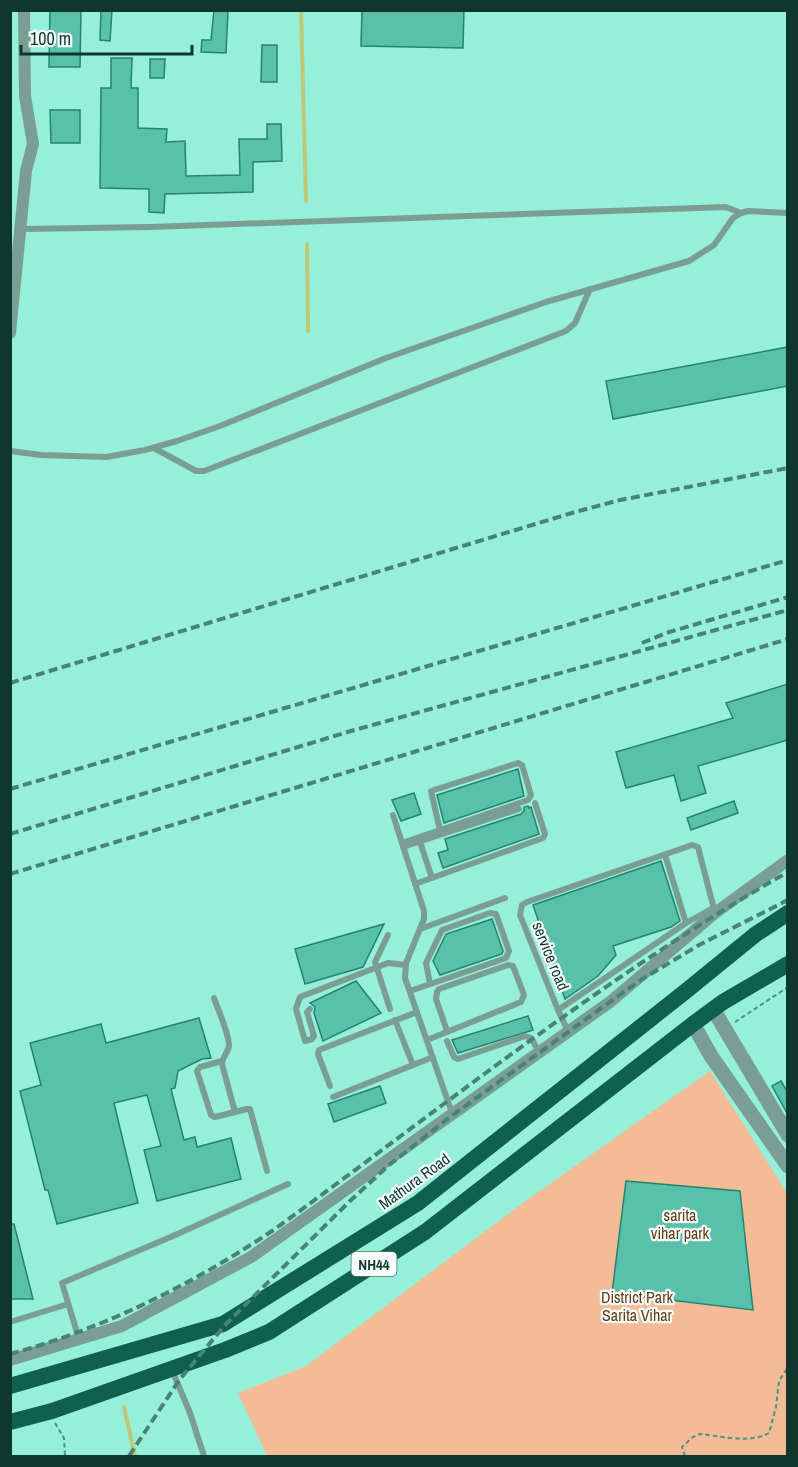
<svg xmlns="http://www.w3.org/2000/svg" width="798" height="1467" viewBox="0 0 798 1467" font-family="'Archivo Narrow',sans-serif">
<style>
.green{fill:#f4bc96}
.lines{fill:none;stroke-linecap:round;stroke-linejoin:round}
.stream{stroke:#bdc879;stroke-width:4}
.building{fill:#59c1a9;stroke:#238470;stroke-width:1.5}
.path{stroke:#519181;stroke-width:2;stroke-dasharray:4.5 3;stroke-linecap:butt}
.service{stroke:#7b9e94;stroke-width:6}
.minor{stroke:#7b9e94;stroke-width:12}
.tertiary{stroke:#7b9e94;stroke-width:15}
.trunk{stroke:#106051;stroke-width:16}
.rail{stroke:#488375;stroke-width:4;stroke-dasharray:9 4.5;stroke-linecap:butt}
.labels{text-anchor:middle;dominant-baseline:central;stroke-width:4.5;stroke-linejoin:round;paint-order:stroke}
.shield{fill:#f6fefb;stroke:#55736c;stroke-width:1.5}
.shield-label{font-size:15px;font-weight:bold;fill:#10372e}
.street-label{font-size:16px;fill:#10372e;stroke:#f6fefb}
.park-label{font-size:16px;fill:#683b17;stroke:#f6fefb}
</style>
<rect width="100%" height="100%" fill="#96efd8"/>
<path class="green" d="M710,1071L787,1193V1456H267L238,1393L306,1366L524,1202Z"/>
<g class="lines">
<g class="stream">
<path d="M301,10L306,201"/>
<path d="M307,244L308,331"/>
<path d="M124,1407L135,1456"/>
</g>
</g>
<g class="building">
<path d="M50,10H81L80,67H49Z"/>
<path d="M101,10H112L110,41L100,40Z"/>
<path d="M214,10H228L226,53L201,52L202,40H211Z"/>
<path d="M362,10H464L463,48L361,46Z"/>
<path d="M262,45H277V82H261Z"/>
<path d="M111,58H132L131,88H138V128L167,129L166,142L185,141L186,176L240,175L239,139H267V124H281L282,161L253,162V192L165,194L164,213L149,212V189L100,188L101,88H111Z"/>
<path d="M150,59H165L164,78H150Z"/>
<path d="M50,110H80V143H51Z"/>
<path d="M788,347V386L613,419L606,381Z"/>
<path d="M788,684V740L698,766L706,793L681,801L674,775L626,788L616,752L733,718L726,703Z"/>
<path d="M518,769L524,796L444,823L437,795Z"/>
<path d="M414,793L421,814L401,821L392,800Z"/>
<path d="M734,801L738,813L691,830L687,818Z"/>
<path d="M528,806L529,808L531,807L539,834L443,868L438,853L448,850L445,839L521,814L524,811V807Z"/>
<path d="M661,861L680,921L671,927L613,946L616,955L598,976L565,999L533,905Z"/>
<path d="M492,919L503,951L502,954L440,975L433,961L446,934Z"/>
<path d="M384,924L363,967L305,984L295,949Z"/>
<path d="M356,981L381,1013L323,1041L314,1013L315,1007L310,1003Z"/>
<path d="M528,1016L533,1030L458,1053L452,1040Z"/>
<path d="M199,1018L211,1058L202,1059L178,1071L175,1088L171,1089L184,1140L195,1137L197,1147L231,1138L241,1179L157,1201L144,1150L161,1146L147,1095L114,1103L138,1203L57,1224L48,1190H45L20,1091L41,1085L30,1043L101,1024L106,1043Z"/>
<path d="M781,1081L788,1093V1115L772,1086Z"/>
<path d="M380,1086L386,1103L334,1122L328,1104Z"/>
<path d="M626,1181L740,1191L753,1310L612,1293Z"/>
<path d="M10,1224H14L33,1299H10Z"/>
</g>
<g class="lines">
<g class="path">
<path d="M735,1022L788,987"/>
<path d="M55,1423L64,1438L65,1456"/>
<path d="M685,1456L682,1447L693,1437L700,1434C721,1436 750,1444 769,1433L776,1407L779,1381L788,1367"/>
</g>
<g class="service">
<path d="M22,229L150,227L726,207L741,213"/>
<path d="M154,448L196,471H204L566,331L575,323L590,289"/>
<path d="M10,451L41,455L106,457L145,450L177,441L220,426L386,358L546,302L689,261L714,245L733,218L741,213L748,211L788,213"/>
<path d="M393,815L424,911V919L406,963L405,978L452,1113"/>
<path d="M420,842L432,878"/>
<path d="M402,843L528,800L531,795L522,765L518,763L431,791L440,830"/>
<path d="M403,847L519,809"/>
<path d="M665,855L686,923"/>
<path d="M415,884L543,838L545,834L535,803"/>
<path d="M713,908L686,923L558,1010L520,915L522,905L527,902L692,845L698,847L715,913"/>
<path d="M420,929L505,898"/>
<path d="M388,935L375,962L390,1009"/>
<path d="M410,991L506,958L509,951L496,914L490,913L442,930L426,963L430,984"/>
<path d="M214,998C218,1010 229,1033 229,1046C228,1053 222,1057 222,1064L235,1112"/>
<path d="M310,1009L307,1012L314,1036L312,1039L305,1041L296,1009L300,997L388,963L406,965"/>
<path d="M558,1010L568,1031"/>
<path d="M395,1020L413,1065"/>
<path d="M427,1040L521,1002L524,995L513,966L508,965L439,989L437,992L436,999L447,1031"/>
<path d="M447,1041L454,1057L458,1059L525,1036L531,1038L539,1052"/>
<path d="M222,1061L200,1067L197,1071L211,1115L215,1117L247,1109H250L267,1171"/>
<path d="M330,1086L318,1054L319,1050L417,1012"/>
<path d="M333,1097L433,1057"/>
<path d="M10,1322L68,1304"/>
<path d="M79,1339L62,1283L173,1236L288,1184"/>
<path d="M172,1370L190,1413L204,1456"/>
</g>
<g class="minor">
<path d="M10,333L26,171L33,144L25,96L24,10"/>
<path d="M10,1360L122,1326L251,1257L610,1002L715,913L788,860"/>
</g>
<g class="tertiary">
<path d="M713,1009L788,1135"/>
<path d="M693,1024L711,1056L788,1166"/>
</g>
<g class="trunk">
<path d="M10,1386L223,1324L418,1203L686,991L756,934L788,913"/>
<path d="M10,1422L52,1411L225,1350L269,1332L425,1232L693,1024L723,1002L788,964"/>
</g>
<g class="rail">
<path d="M642,643L666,633L788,597"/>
<path d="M10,683L575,512L620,500L788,468"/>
<path d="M10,789L788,560"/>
<path d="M10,834L351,731L788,610"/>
<path d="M10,874L788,639"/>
<path d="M10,1354C106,1328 193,1284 275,1229C443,1107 606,975 788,872"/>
<path d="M129,1456L180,1379L226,1324L350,1201L388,1166L450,1117L639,981L699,945L788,900"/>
</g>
</g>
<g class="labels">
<rect class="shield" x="351.5" y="1252" width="45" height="24" rx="4.5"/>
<g class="shield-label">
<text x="374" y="1264">NH44</text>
</g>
<g class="street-label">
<text transform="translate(551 956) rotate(68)">service road</text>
<text transform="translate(414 1181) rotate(-36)">Mathura Road</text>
</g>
<g class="park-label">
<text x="680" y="1215">sarita<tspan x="680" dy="18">vihar park</tspan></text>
<text x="637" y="1297">District Park<tspan x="637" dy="18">Sarita Vihar</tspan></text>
</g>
</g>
<rect width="798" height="1467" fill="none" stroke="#10372e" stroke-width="24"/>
<path d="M21 45v9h171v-9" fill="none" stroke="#10372e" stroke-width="3"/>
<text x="30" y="45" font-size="18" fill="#10372e" stroke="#f6fefb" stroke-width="4.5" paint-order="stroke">100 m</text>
</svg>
